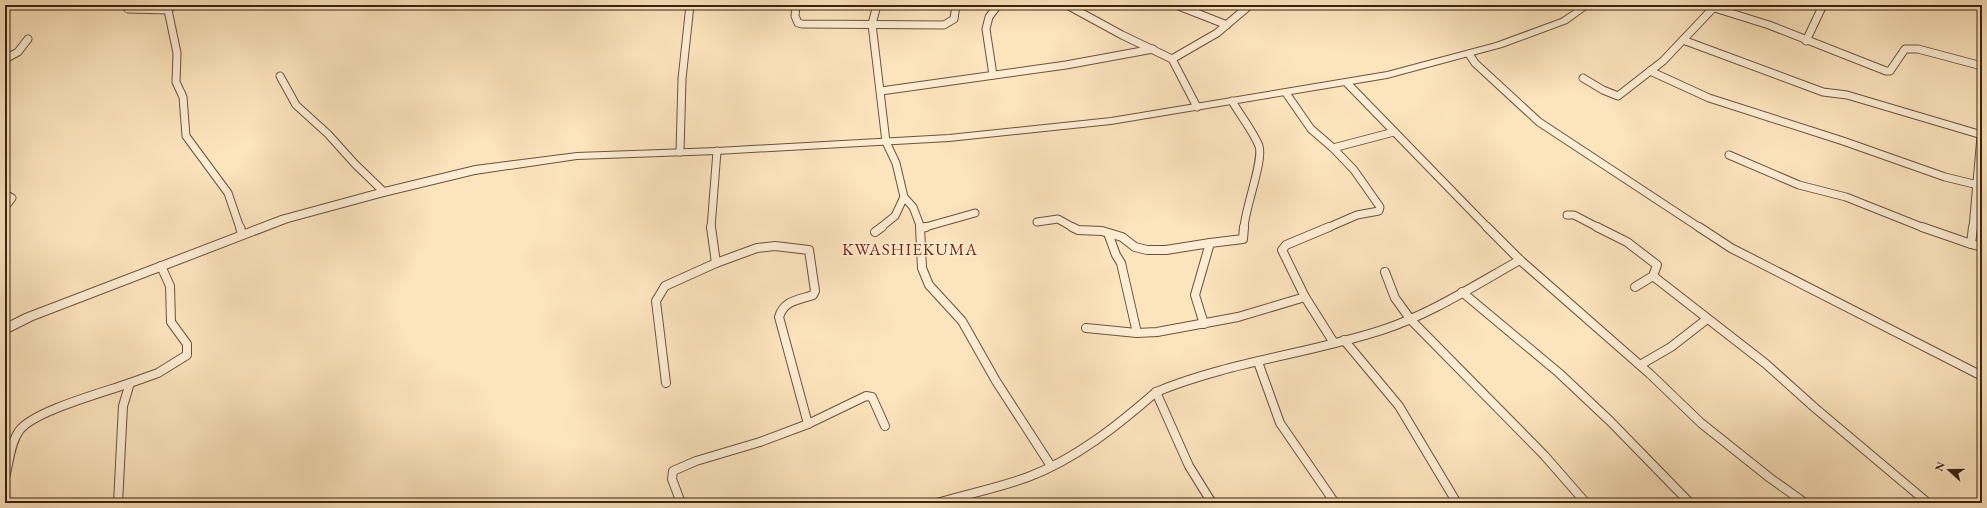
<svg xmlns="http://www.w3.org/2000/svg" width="1987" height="508" viewBox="0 0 1987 508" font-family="'EB Garamond',serif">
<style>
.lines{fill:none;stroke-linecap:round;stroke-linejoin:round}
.minor-far1-casing{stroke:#6b533c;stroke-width:9}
.minor-casing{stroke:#6b533c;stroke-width:10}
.tertiary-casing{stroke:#6b533c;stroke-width:2}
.minor-far1{stroke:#fdedd4;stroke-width:7}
.minor{stroke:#fdedd4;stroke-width:8}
.tertiary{fill:#fdedd4;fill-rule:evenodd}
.labels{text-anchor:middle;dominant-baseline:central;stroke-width:3;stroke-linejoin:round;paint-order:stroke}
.quarter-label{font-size:17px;letter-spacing:1px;fill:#7a1f14;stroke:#fdedd4}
</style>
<rect width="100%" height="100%" fill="#fce4bd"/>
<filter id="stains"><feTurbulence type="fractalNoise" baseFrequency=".005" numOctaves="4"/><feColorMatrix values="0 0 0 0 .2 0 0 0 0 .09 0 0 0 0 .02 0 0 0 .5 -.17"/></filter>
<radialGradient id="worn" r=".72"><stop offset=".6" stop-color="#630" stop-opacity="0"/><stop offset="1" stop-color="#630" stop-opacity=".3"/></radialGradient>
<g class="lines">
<defs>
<g id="minor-far1">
<path d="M173,5L168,10L177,53L176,82L183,97L186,136L228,193L240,228"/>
<path d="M796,5L795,16L798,23L802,24L944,25L954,19L956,5"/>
<path d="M877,5L872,24L886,142L896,163L904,197L913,207L921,228"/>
<path d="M1067,5L1122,35L1172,59L1197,107"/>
<path d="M1176,5L1227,25"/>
<path d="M1705,5L1769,25L1886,71H1890L1905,49H1918L1982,66"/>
<path d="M128,9L168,10"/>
<path d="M1683,40L1823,92L1847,95L1982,135"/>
<path d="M1806,41L1823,5"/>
<path d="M1469,54L1475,63L1539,122L1700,228"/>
<path d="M5,59L18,52L28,39"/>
<path d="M1172,59L1217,33L1250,5"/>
<path d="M1650,71L1709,98L1843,141L1945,177L1982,186"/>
<path d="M993,75L986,29L989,17L998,5"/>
<path d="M280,76L296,105L328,134L355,164L384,192"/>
<path d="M1583,78L1603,90L1618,96L1663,61L1716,5"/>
<path d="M1347,83L1488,228"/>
<path d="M881,91L1066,65L1153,49"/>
<path d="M1286,93L1311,129L1333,148L1354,170L1380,207L1379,211L1357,215L1327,228"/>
<path d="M1232,101C1240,115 1253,131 1259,146C1264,160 1245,208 1244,228"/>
<path d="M1333,148L1394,132"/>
<path d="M680,152L682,79L690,5"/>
<path d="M1729,155L1799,185L1846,197L1924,228"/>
<path d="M5,194L12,198L5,207"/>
<path d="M1567,215H1574L1599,228"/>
<path d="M1037,222L1058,219L1074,228"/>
<path d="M711,228L717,151"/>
<path d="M880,228L895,216L904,197"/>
<path d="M922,228L975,213"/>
<path d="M1973,228L1982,125"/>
</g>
<g id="minor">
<path d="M240,227L242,234"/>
<path d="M711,227L716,263"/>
<path d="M920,227L922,268L929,285L962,321L996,381L1051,466"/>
<path d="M1072,227L1078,230L1102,231L1122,237L1135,247L1147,250H1166L1210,243"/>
<path d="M1329,227L1286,245L1282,250L1305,297L1334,343"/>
<path d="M1487,227L1520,260L1650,374L1701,423L1770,478L1805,503"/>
<path d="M1597,227L1627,242L1657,265L1653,276L1635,287"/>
<path d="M1699,227L1731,248L1982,376"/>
<path d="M1922,227L1971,244L1973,227"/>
<path d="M921,228L926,227"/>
<path d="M875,232L882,227"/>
<path d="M1108,233L1116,255L1121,263L1137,333"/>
<path d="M1971,244L1982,247"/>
<path d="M1385,272L1395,298L1411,320L1544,455L1586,503"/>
<path d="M1653,276L1766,364L1815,408L1928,503"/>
<path d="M1462,292L1559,373L1610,421L1690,503"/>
<path d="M1204,324L1195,295L1210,243L1243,239L1244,227"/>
<path d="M1086,328L1137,333L1157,332L1238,317L1305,297"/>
<path d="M1344,340L1399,406L1457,503"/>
<path d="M1258,362L1280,423L1335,503"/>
<path d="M1640,365L1671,347L1707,319"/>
<path d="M666,383L656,301L665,286L716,263L757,248L775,246L809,250L815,291L813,295C799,300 784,300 779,317L808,424L760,442L696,461L673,471L672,479L681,503"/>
<path d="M1156,392L1189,466L1212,503"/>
<path d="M808,424L866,396L872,397L885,426"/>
<path d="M5,478C9,463 10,444 19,431C33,411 105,392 130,383"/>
<path d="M118,503L123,406L130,383L158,373L187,355V344L171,322L170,286L161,266"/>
<path d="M937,503C967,494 998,488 1028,477C1076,459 1118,425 1156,392C1228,362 1308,354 1382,330C1431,314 1475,285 1520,260"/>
</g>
<path id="tertiary" d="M1582,5H1592L1567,23L1502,47L1387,78L1111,124L949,141L717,154L577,159L475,174L384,196L288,222L33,320L5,334V324L25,314L281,216L384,188L475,166L577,153L717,148L949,135L1111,118L1387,72L1496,43L1561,19Z"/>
</defs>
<use href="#minor-far1" class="minor-far1-casing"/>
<use href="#minor" class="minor-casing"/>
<use href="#tertiary" class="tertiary-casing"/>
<use href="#minor-far1" class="minor-far1"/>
<use href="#minor" class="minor"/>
<use href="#tertiary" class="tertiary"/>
</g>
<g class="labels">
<g class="quarter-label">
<text x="910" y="249">KWASHIEKUMA</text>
</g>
</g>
<rect width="1987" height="508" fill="none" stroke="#fce4bd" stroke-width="20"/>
<rect x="6" y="6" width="1975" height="496" fill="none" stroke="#3b2311" stroke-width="2"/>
<rect x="10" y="10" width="1967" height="488" fill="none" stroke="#3b2311"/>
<g transform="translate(1949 470) rotate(291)" stroke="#fdedd4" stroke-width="3" paint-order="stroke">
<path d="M0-3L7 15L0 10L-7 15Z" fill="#3b2311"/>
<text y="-6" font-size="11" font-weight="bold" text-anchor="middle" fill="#3b2311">N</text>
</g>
<rect width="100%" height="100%" filter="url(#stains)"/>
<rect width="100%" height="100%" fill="url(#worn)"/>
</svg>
